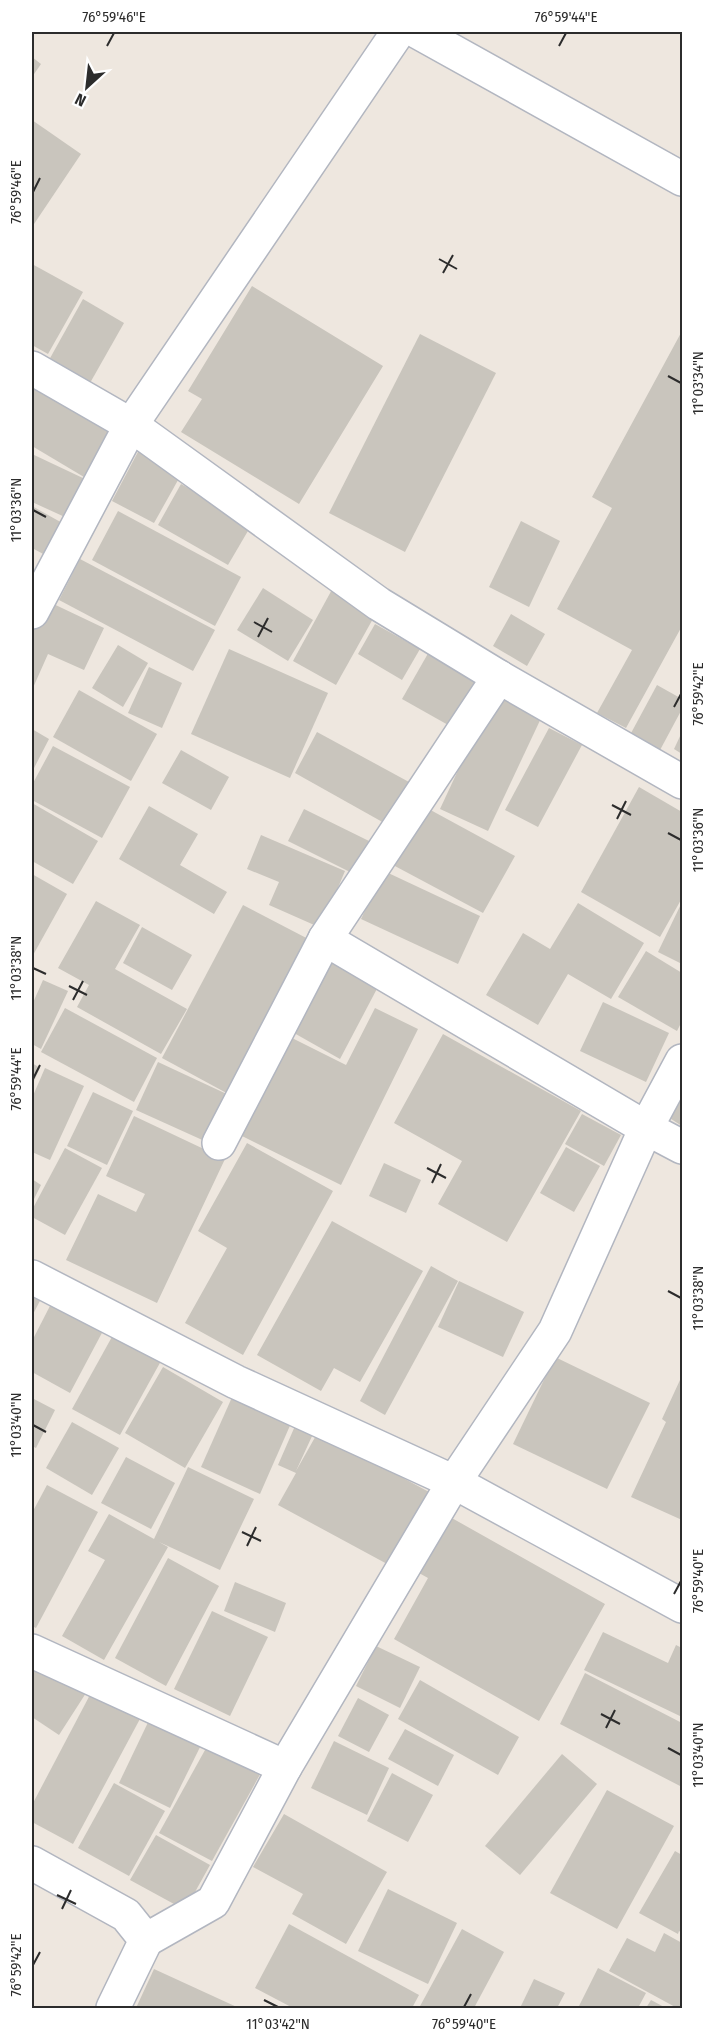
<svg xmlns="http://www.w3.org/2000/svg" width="714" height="2040" viewBox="0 0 714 2040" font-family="'Fira Sans Condensed',sans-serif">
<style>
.building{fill:#c9c5bd}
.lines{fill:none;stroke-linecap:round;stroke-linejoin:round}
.minor-casing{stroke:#b2b6c0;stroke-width:36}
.minor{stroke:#fff;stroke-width:33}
.ticks{fill:none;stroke:#2c2c2c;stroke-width:2}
.neatline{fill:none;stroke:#2c2c2c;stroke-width:2}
.ticks-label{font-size:15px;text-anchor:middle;fill:#2c2c2c}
</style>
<rect width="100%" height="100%" fill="#eee7df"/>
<g class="building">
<path d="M32,57L41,64L32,77Z"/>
<path d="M32,120L81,154L32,227Z"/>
<path d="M32,264L83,292L48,354L32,345Z"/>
<path d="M252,286L383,366L299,504L181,432L202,399L188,391Z"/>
<path d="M83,299L124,323L90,383L49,360Z"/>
<path d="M682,331V626L626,728L597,713L632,650L557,609L612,508L592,497Z"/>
<path d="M420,334L496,373L405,552L329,513Z"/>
<path d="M32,384L111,430L84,477L32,446Z"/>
<path d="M139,450L182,473L154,523L112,501Z"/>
<path d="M32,454L85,479L67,518L32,502Z"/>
<path d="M181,484L252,524L228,565L158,525Z"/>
<path d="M32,506L64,524L47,556L32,548Z"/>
<path d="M118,511L241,577L215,626L92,560Z"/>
<path d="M521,521L560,541L529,607L489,587Z"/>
<path d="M80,559L215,630L193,671L59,600Z"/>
<path d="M335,584L379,608L336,685L293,661Z"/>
<path d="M263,588L313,620L288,661L237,630Z"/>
<path d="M43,599L104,628L84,670L48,654L32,690V625Z"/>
<path d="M511,614L545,634L527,666L493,646Z"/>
<path d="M375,624L420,649L402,680L358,654Z"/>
<path d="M118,645L148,663L123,707L92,688Z"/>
<path d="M229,649L328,693L290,778L191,734Z"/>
<path d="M430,650L484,681L457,730L402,699Z"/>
<path d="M149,667L182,683L162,728L128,713Z"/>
<path d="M657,685L682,699V709L659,752L630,735Z"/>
<path d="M79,690L157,734L131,781L53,737Z"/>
<path d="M495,691L543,714L488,831L440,809Z"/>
<path d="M549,728L582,745L538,827L505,810Z"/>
<path d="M32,729L49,739L32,772Z"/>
<path d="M317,732L409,782L386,824L295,773Z"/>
<path d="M682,732V754L674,749Z"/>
<path d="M53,746L130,787L102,838L32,800V785Z"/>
<path d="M181,750L229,777L211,810L162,783Z"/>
<path d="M639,787L682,812V898L660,937L581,892Z"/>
<path d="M32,803L98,841L73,884L32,861Z"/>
<path d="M149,806L198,834L180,865L227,892L214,914L119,859Z"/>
<path d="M425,807L515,856L483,913L393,865Z"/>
<path d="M304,809L369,841L352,873L288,841Z"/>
<path d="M261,835L345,871L321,928L269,905L279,882L247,869Z"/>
<path d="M384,871L480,916L458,964L361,919Z"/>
<path d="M32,874L67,894L32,957Z"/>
<path d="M96,901L140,925L115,969L187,1009L161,1054L77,1007L89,985L58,968Z"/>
<path d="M682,902V964L658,952Z"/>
<path d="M578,903L644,943L611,999L568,974L538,1025L486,995L523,933L550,949Z"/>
<path d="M243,905L314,942L232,1096L162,1058Z"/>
<path d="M142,927L192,955L172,990L123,963Z"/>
<path d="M646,951L682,973V1021L677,1031L618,997Z"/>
<path d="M334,959L380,983L340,1059L294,1033Z"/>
<path d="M43,980L68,991L41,1049L32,1044V1005Z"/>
<path d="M603,1002L669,1033L646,1082L580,1051Z"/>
<path d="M65,1008L157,1058L134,1102L41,1052Z"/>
<path d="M375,1008L418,1029L341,1185L242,1136L290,1037L346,1065Z"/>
<path d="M443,1034L581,1111L507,1242L438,1204L462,1161L394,1123Z"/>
<path d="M158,1062L231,1096L209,1143L136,1110Z"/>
<path d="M32,1063L40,1068L32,1085Z"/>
<path d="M45,1068L84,1086L50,1160L32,1152V1098Z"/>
<path d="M682,1091V1126L668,1117Z"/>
<path d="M93,1092L133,1111L107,1165L67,1146Z"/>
<path d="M582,1114L621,1135L604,1166L565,1144Z"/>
<path d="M134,1116L225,1159L157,1303L66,1260L98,1194L136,1212L145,1194L106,1176Z"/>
<path d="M247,1143L333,1191L243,1355L185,1323L227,1248L198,1231Z"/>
<path d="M566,1147L600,1166L574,1212L540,1193Z"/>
<path d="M65,1148L102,1168L65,1235L32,1217V1210Z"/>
<path d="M384,1163L421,1180L406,1213L369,1196Z"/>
<path d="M32,1179L41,1185L32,1203Z"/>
<path d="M332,1221L423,1271L360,1382L334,1368L321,1391L257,1355Z"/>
<path d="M431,1266L458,1281L385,1415L360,1401Z"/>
<path d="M459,1281L524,1312L503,1357L438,1327Z"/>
<path d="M32,1292L42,1297L32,1316Z"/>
<path d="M52,1302L104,1329L70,1393L32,1372V1341Z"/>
<path d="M113,1335L161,1361L120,1435L72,1409Z"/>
<path d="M555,1357L650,1403L607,1489L513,1444Z"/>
<path d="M163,1367L223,1402L185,1468L125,1433Z"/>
<path d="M680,1380L682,1381V1520L631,1497L666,1422L662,1419Z"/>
<path d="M233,1395L292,1421L260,1494L201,1467Z"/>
<path d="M32,1398L55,1410L36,1448L32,1446Z"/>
<path d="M72,1422L119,1448L92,1495L46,1468Z"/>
<path d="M295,1426L313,1434L296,1471L318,1432L429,1492L389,1565L278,1505L296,1473L278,1465Z"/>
<path d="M126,1457L175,1483L151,1529L101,1503Z"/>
<path d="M188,1467L254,1499L220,1570L159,1542L168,1547L104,1660L62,1636L105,1560L88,1551L109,1514L154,1539Z"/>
<path d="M47,1485L98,1512L36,1628L32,1626V1513Z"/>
<path d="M450,1517L605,1604L539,1721L394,1639L428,1578L419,1573Z"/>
<path d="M168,1558L219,1586L166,1686L115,1658Z"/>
<path d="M235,1582L286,1603L275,1632L224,1611Z"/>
<path d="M212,1611L268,1637L230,1716L174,1689Z"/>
<path d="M603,1632L668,1663L676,1645L682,1648V1717L584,1670Z"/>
<path d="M376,1646L420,1667L400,1708L356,1686Z"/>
<path d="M39,1664L86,1693L59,1735L32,1717V1675Z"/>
<path d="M585,1673L682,1723V1787L560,1724Z"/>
<path d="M420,1680L519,1737L498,1775L398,1719Z"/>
<path d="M92,1691L141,1717L73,1844L32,1822V1805Z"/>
<path d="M358,1698L389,1715L369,1752L338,1736Z"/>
<path d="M153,1712L205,1737L170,1808L119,1783Z"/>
<path d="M405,1729L454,1755L438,1786L388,1759Z"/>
<path d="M210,1741L263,1769L212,1861L159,1833Z"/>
<path d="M334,1741L389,1768L367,1815L311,1788Z"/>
<path d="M562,1754L597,1784L520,1875L485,1846Z"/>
<path d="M392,1773L433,1795L408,1842L367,1821Z"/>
<path d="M114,1783L165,1811L129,1876L78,1848Z"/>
<path d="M607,1790L674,1826L617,1929L550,1893Z"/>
<path d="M284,1814L387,1872L346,1944L292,1914L303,1894L253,1867Z"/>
<path d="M156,1835L210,1865L185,1910L130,1880Z"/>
<path d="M675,1851L682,1855V1933L679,1931L678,1934L639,1913Z"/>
<path d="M388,1889L457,1923L428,1984L358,1951Z"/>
<path d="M289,1924L419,1995L412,2008H293L255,1988Z"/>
<path d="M462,1929L504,1952L474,2008H419Z"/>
<path d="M664,1933L682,1943V2008H677L609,1971L627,1938L655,1952Z"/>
<path d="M598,1968L646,1993L638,2008H578Z"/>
<path d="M154,1969L239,2008H136Z"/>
<path d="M534,1979L565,1993L557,2008H520Z"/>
<path d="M651,2000L666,2008H646Z"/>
</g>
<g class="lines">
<defs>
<g id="minor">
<path d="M418,32L682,179"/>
<path d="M32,368L131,425L379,604L499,677L682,782"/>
<path d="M32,612L131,425L398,32"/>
<path d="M325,939L646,1128L682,1147"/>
<path d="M219,1143L325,939L499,677"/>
<path d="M32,1277L236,1382L454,1482L682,1606"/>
<path d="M32,1651L285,1767"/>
<path d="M32,1863L126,1915L146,1940L113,2008"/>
<path d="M146,1940L213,1902L285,1767L454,1482L555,1331L646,1128L682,1061"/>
</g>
</defs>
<use href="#minor" class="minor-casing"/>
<use href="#minor" class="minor"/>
</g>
<path class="ticks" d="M107,46L114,33M559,46L566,33M33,192L40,178M439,259L457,269M443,273L453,255M668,376L681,383M33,510L46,517M254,622L272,632M258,637L268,618M674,707L681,694M612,805L631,815M617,819L626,801M668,833L681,840M33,968L46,974M69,986L87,995M73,1000L83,981M33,1079L40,1065M427,1168L446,1178M432,1183L441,1164M668,1291L681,1298M33,1425L46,1432M242,1532L261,1541M247,1546L256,1527M674,1594L681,1581M601,1714L620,1724M606,1728L615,1710M668,1748L681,1755M57,1895L76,1904M62,1909L71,1890M33,1965L40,1952M264,2000L278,2007M464,2007L471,1994"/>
<rect width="714" height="2040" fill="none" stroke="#ffffff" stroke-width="66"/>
<g transform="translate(87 87) rotate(207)" stroke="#ffffff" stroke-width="4.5" paint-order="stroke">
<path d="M0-4.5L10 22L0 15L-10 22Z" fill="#2c2c2c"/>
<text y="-9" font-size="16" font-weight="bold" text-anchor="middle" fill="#2c2c2c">N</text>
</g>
<rect x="33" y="33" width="648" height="1974" class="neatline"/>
<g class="ticks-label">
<text x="114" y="22">76°59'46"E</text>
<text x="566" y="22">76°59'44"E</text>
<text transform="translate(16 192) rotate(-90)" y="5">76°59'46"E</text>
<text transform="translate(698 383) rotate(-90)" y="5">11°03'34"N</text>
<text transform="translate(16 510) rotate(-90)" y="5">11°03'36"N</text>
<text transform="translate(698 694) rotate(-90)" y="5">76°59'42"E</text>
<text transform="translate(698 840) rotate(-90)" y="5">11°03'36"N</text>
<text transform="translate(16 968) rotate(-90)" y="5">11°03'38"N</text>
<text transform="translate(16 1079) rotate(-90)" y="5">76°59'44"E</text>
<text transform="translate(698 1298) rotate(-90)" y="5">11°03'38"N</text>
<text transform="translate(16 1425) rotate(-90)" y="5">11°03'40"N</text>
<text transform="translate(698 1581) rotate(-90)" y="5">76°59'40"E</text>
<text transform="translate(698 1755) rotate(-90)" y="5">11°03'40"N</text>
<text transform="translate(16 1965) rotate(-90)" y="5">76°59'42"E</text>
<text x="278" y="2029">11°03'42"N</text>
<text x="464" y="2029">76°59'40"E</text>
</g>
</svg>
